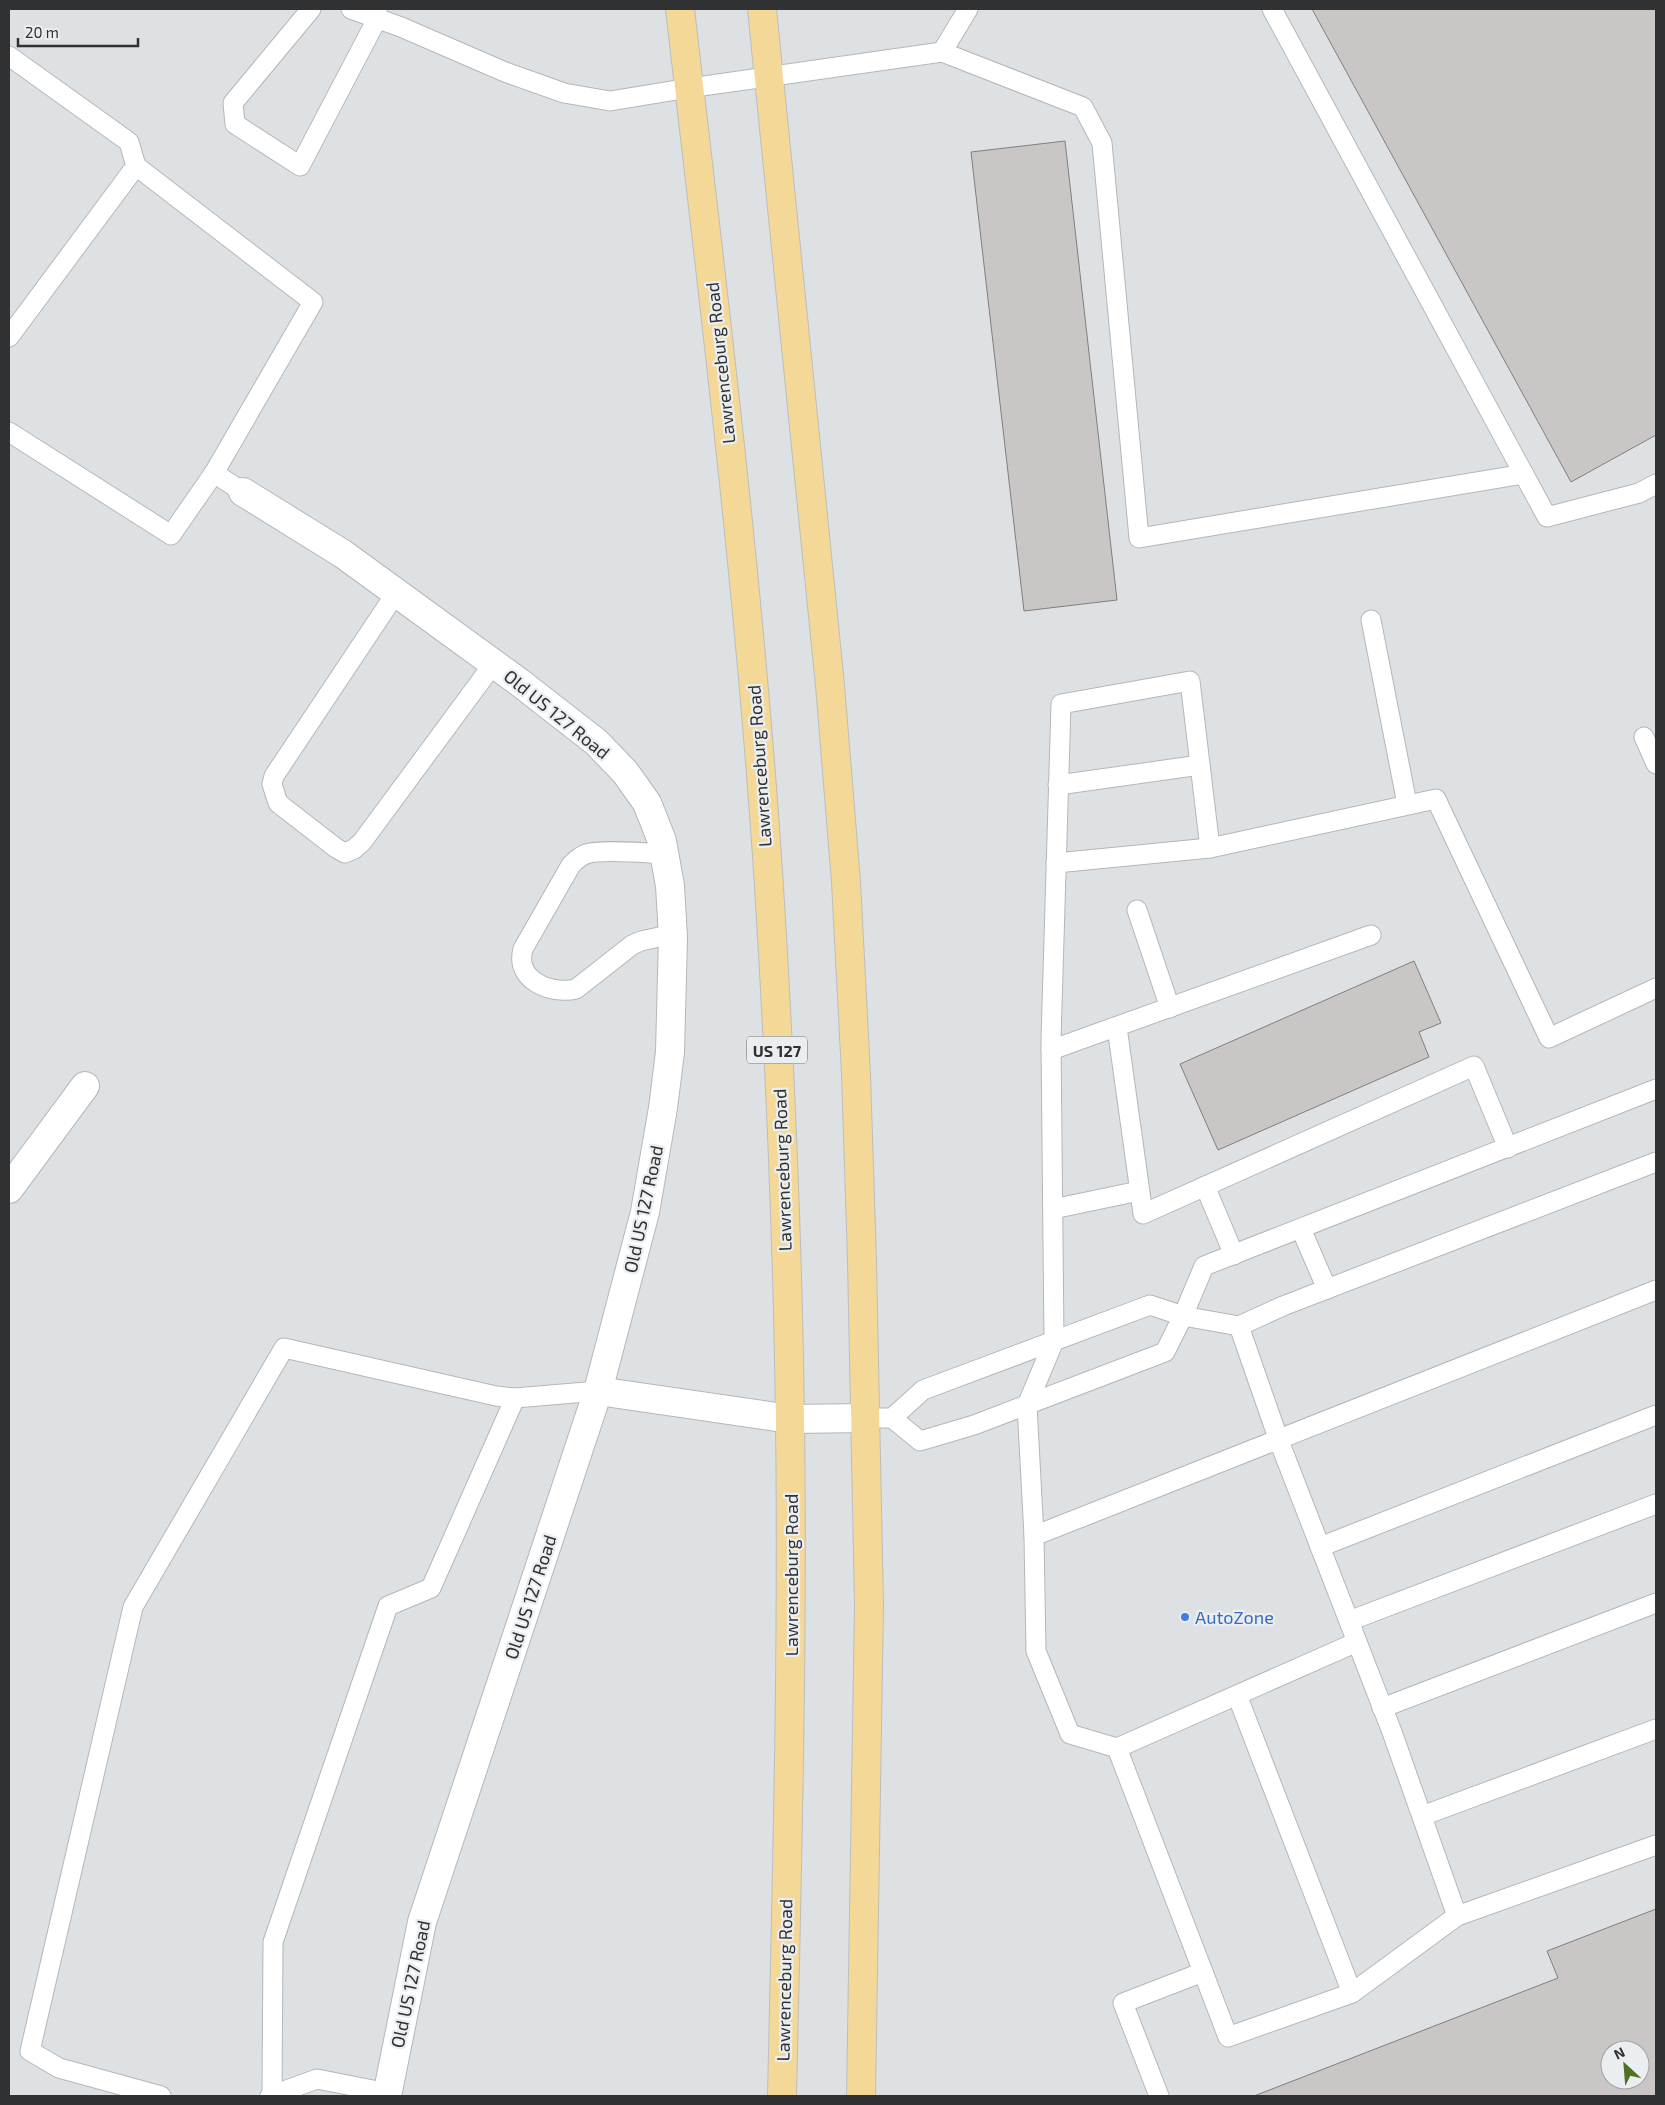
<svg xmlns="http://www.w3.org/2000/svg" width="1665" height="2105" viewBox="0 0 1665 2105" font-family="'Exo 2',sans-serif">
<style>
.building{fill:#cac6c5;stroke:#817e7d;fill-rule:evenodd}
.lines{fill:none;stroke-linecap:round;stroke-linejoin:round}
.service-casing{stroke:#b4b7b9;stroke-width:21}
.minor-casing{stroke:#b4b7b9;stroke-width:30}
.trunk-casing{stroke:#bdbdbd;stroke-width:30}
.service{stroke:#fff;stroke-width:19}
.minor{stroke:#fff;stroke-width:28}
.trunk{stroke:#f4d898;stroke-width:28}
.shop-dot{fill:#3f7fe0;stroke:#ebeef1;stroke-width:2}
.labels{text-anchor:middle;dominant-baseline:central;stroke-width:4.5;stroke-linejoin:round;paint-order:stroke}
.shield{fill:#ebeef1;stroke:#686a6b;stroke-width:1}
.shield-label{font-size:16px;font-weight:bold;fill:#303132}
.street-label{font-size:18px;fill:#303132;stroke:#ebeef1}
.shop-label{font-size:18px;fill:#366cbe;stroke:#ebeef1;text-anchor:start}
</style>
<rect width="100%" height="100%" fill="#dee1e4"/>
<g class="building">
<path d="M1312,9H1656V435L1571,482Z"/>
<path d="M1065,141L1117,600L1024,611L971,152Z"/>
<path d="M1414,961L1441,1023L1419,1032L1429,1057L1218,1150L1180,1064Z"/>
<path d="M1656,1909V2096H1254L1558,1978L1547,1951ZM1610,2050H1640V2080H1610Z"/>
</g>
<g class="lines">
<defs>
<g id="service">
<path d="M311,9L233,103L235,124L300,166L377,19V9"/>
<path d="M351,9L401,27L505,72L564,93L610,101L689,88L942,52L968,9"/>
<path d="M1272,9L1547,517L1639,493L1656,484"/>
<path d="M942,52L1083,107L1102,143L1139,538L1524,474"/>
<path d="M9,56L129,142L136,166L313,302L214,473L243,492"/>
<path d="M9,337L136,166"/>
<path d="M9,432L171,535L214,473"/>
<path d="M396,593L274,776L272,784L278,803L336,848L345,853L354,849L362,842L494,663"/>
<path d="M1371,620L1407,804"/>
<path d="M1644,737L1656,764"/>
<path d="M1058,785L1200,765"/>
<path d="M664,854C647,853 601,849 586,854C580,856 575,861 571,865L523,949C514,980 551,995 576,989L632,945L641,941L673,934"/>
<path d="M1056,863L1210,848"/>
<path d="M1137,910L1170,1008"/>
<path d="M1117,1027L1143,1214L1474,1066L1508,1148"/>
<path d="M1051,1050L1371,935"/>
<path d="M1656,1089L1204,1266L1183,1316L1239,1326L1283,1306L1656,1162"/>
<path d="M1205,1186L1234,1255"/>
<path d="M1053,1209L1139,1191"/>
<path d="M1301,1229L1327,1289"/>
<path d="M1239,1326L1279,1441L1392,1732L1457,1916L1656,1845"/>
<path d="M866,1418H892L920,1441L974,1425L1165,1352L1183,1316L1150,1305L923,1390L892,1418"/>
<path d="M1034,1536L1027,1405L1054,1341L1051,1040L1061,704L1190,681L1210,848L1436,799L1549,1038L1656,988"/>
<path d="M1320,1547L1656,1415"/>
<path d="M1349,1621L1656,1504"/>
<path d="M1237,1695L1352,1993"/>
<path d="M1382,1708L1656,1603"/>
<path d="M1117,1748L1357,1642"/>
<path d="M1422,1816L1656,1729"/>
<path d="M1457,1916L1352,1993L1228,2037L1117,1748L1070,1734L1036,1651L1034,1536L1656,1290"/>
<path d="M161,2096L59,2068L30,2051L133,1607L284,1348L496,1396L515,1398L598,1391"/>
<path d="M270,2096L317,2079L388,2093"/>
<path d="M272,2096L273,1942L388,1606L431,1588L515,1398"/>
<path d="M1159,2096L1123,2003L1203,1972"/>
</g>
<g id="minor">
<path d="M243,492L343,554L519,682L596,742L625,772L647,803L662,841L670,886L673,937L670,1052L663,1108L645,1212L598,1391L422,1922L387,2096"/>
<path d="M9,1189L85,1086"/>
<path d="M598,1391L790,1419L866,1418"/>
</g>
<g id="trunk">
<path d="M680,9C715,311 753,615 771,919C781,1087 788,1255 790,1423C793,1648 787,1872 782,2096"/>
<path d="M762,9L830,685L846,882L856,1074L862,1261L869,1605L861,2096"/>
</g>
</defs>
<use href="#service" class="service-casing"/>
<use href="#minor" class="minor-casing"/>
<use href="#trunk" class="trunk-casing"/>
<use href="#service" class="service"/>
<use href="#minor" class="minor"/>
<use href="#trunk" class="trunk"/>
</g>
<circle class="shop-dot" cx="1185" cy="1617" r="5"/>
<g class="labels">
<rect class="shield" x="747" y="1036.5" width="60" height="27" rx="4"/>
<g class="shield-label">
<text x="777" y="1050">US 127</text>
</g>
<g class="street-label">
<text transform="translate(720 363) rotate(-96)">Lawrenceburg Road</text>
<text transform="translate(557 714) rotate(39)">Old US 127 Road</text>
<text transform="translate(759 766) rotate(-94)">Lawrenceburg Road</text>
<text transform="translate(782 1170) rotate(-92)">Lawrenceburg Road</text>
<text transform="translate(643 1209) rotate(-78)">Old US 127 Road</text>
<text transform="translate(791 1575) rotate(-90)">Lawrenceburg Road</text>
<text transform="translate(530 1597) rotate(-72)">Old US 127 Road</text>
<text transform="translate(784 1980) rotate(-89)">Lawrenceburg Road</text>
<text transform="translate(410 1984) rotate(-78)">Old US 127 Road</text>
</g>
<g class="shop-label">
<text x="1195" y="1617">AutoZone</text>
</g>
</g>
<rect width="1665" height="2105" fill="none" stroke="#303132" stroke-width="20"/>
<g transform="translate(1625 2065) rotate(334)"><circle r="24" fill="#ebeef1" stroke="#a0a2a5"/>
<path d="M0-4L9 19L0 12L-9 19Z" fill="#507026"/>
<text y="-8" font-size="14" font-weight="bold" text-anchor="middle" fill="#303132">N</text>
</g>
<path d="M18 38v8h120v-8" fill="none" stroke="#303132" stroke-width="2.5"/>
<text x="25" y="38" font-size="15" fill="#303132" stroke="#ebeef1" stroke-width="4" paint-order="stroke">20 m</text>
</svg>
